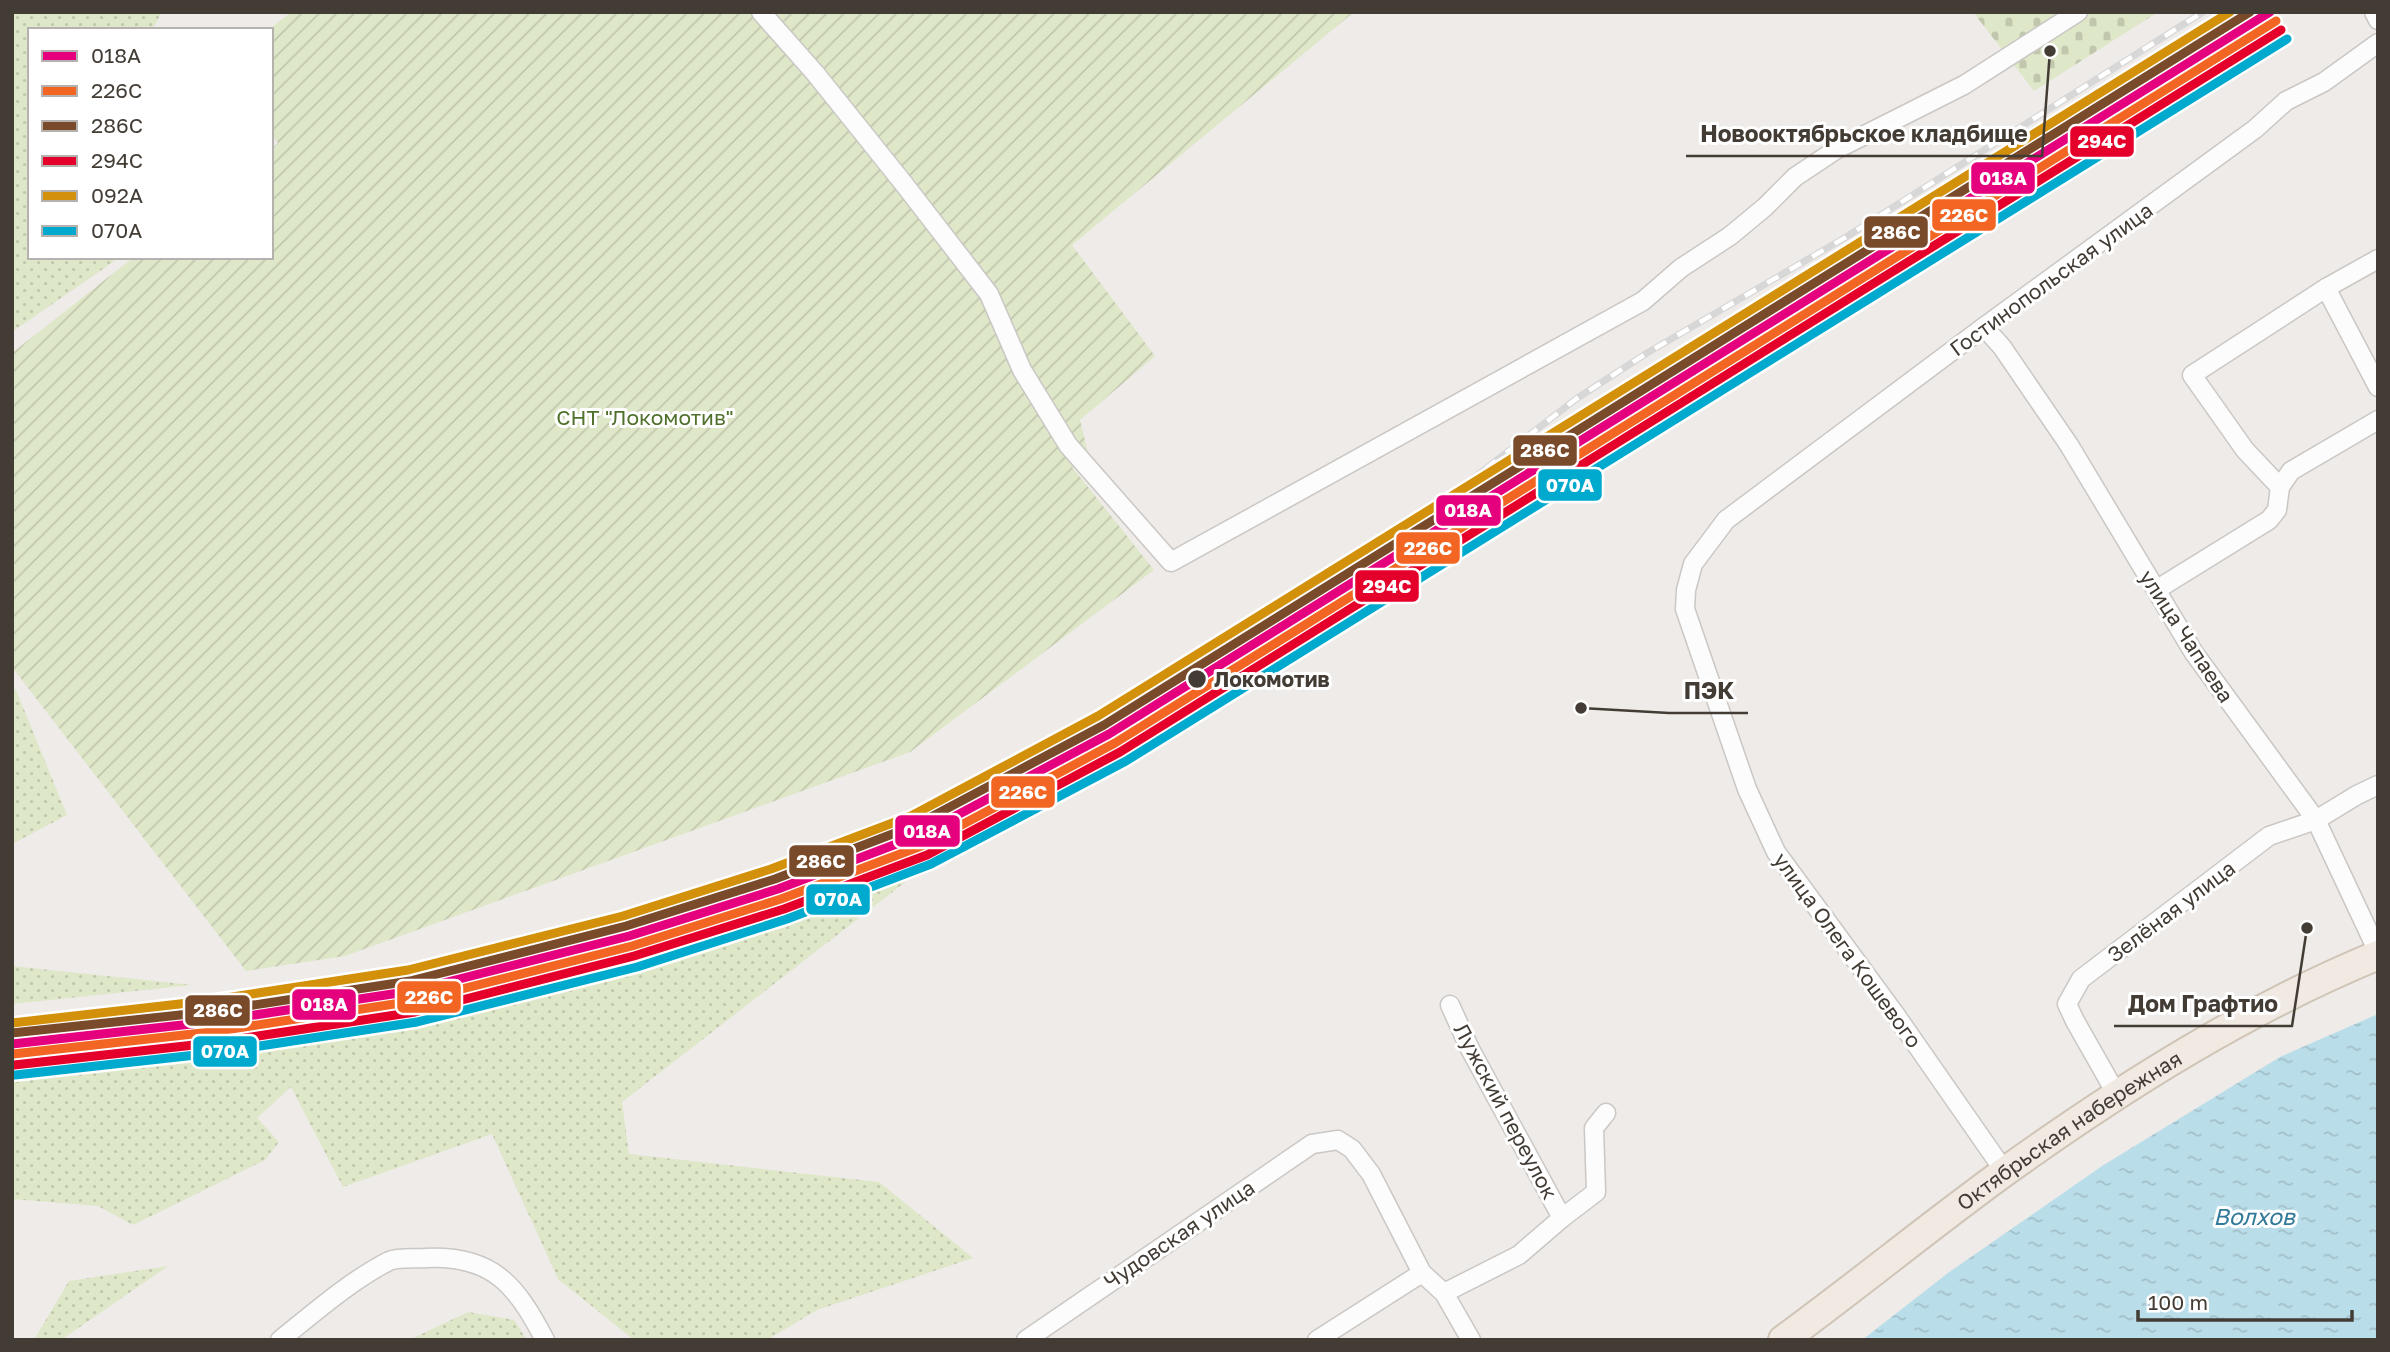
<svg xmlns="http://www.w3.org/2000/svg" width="2390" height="1352" viewBox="0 0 2390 1352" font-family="'Golos Text',sans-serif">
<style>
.grass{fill:url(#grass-dots)}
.cemetery{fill:url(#cemetery-stones)}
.garden{fill:url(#garden-furrows)}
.water{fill:url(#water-ripples)}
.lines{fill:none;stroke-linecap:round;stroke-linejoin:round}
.street-casing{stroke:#cac7c4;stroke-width:21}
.primary-casing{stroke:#cfc4b6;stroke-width:32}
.street{stroke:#fcfcfc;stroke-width:18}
.primary{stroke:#f0eae3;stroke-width:28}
.rail-casing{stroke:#d8d7d7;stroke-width:7}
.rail{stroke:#fff;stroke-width:4.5;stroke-dasharray:13;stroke-linecap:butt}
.rail-1-casing{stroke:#fff;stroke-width:14}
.rail-2-casing{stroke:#fff;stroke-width:14}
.rail-3-casing{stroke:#fff;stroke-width:14}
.rail-4-casing{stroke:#fff;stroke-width:14}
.rail-5-casing{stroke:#fff;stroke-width:14}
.rail-6-casing{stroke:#fff;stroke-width:14}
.rail-1{stroke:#e5007d;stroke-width:9}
.rail-2{stroke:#f26522;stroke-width:9}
.rail-3{stroke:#7a4b2a;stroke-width:9}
.rail-4{stroke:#e4002b;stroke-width:9}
.rail-5{stroke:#d3910b;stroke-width:9}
.rail-6{stroke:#00a9ce;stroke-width:9}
.stop-dot{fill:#433c35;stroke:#fff;stroke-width:2.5}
.labels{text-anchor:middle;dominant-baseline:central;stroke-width:6;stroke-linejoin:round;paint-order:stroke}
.street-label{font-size:21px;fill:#433c35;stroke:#fff}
.park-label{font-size:21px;fill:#4f712c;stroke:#fff}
.stop-label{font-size:21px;font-weight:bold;fill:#433c35;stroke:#fff;text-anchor:start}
.water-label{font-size:23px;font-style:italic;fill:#317a99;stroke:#fff}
.leader{fill:none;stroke:#433c35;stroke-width:2.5}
.callout-dot{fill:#433c35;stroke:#fff;stroke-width:2.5}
.callout-label{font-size:23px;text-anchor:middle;font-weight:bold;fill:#433c35;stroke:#fff;stroke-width:6;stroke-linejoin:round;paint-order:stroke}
.line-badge{stroke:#fff;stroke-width:2.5}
.badge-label{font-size:19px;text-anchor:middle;font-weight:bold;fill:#fff}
</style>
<defs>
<pattern id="grass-dots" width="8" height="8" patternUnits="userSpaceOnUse" patternTransform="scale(1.75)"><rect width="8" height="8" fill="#dfe7c9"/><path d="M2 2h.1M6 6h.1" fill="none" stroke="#c1c7ad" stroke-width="1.8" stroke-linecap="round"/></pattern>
<pattern id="cemetery-stones" width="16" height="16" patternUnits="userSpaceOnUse" patternTransform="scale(1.75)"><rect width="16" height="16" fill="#dfe7c9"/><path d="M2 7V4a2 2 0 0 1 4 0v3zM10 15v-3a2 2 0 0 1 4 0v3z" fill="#c1c7ad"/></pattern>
<pattern id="garden-furrows" width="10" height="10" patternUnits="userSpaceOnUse" patternTransform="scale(1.75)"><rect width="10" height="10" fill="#dfe7c9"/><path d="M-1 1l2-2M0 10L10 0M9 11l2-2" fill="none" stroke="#c1c7ad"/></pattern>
<pattern id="water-ripples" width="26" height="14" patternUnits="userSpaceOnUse" patternTransform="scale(1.75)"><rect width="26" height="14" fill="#baddea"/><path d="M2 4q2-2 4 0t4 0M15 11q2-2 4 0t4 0" fill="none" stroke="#a1bfc9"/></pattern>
</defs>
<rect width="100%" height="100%" fill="#eeebe8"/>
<g class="grass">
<path d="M12,12H162L152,30H30V257H114L113,262L12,332Z"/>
<path d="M12,687L16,690L67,815L12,844Z"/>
<path d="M984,821L622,1102L629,1154L879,1182L973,1258L817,1310L767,1340H634L558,1279L492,1134L343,1187L291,1087L257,1118L279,1142L265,1160L133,1225L98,1206L12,1199V1068L291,1036L624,963Z"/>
<path d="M12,966L192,985L12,1004Z"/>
<path d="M168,1266L61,1340H34L69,1281Z"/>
<path d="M468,1312L514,1320L527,1340H409Z"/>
</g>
<path class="cemetery" d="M1973,12H2158L2034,91Z"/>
<path class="garden" d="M291,12H1354L1072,245L1155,356L1080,420L1088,453L1072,467L1154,570L910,752L345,956L246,971L12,667V353L134,257H271V149L278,143L271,135V30H269Z"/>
<path class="water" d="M2378,1014V1340H1862L1948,1273L2102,1166L2280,1057Z"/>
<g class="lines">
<defs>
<g id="street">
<path d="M761,12L815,73L904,184L989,294L1022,370L1068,445L1171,562L1643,301L1681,268L1730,236L1765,207L1795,177L1837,149L1964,85L2078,12"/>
<path d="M2374,12L2378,20"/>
<path d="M2326,288L2378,387"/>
<path d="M1984,327L2002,347L2069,445L2194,653L2316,820L2378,952"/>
<path d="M2280,487L2245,450L2192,375L2326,288L2378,259"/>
<path d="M2156,590L2269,520L2277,510L2280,487L2291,471L2378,420"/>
<path d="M1450,1005L1470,1049L1562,1218"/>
<path d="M2117,1095L2075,1021L2067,1004L2081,979L2269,836L2316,820L2357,795L2378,785"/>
<path d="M2005,1172L1895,1014L1776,852L1747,789L1685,609L1686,590L1693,564L1726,520L1984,327L2255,129L2286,101L2324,82L2378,43"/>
<path d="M1444,1293L1471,1340"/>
<path d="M280,1340C315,1312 350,1281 389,1261C399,1257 415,1259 426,1258C493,1255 516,1285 545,1340"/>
<path d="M1026,1340L1312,1144L1338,1140L1352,1149L1371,1174L1422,1273"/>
<path d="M1317,1340L1422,1273L1444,1293L1519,1255L1562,1218L1596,1192L1594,1128L1606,1113"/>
</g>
<g id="primary">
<path id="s1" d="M1783,1340C1858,1285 1931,1225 2007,1170C2123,1087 2245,1010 2378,955"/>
</g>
</defs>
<use href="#street" class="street-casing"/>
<use href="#primary" class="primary-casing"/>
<use href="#street" class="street"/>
<use href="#primary" class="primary"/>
<defs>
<path id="rail" d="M1362,564L1576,399L1647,353L1846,237L2203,12"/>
</defs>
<use href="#rail" class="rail-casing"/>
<use href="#rail" class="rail"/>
<defs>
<path id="rail-1" d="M12,1044L209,1022L412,991L629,936L778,889L920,835L1109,734L2270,12"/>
<path id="rail-2" d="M13,1054L211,1032L414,1001L632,946L781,899L924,845L1115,743L2276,21"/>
<path id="rail-3" d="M12,1033L208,1012L410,981L626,926L775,879L916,825L1104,725L2250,12"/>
<path id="rail-4" d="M14,1065L212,1043L415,1012L634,956L784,909L927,855L1120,752L2281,30"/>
<path id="rail-5" d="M12,1023L206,1001L408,970L623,916L771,869L911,816L1098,716L2230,12"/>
<path id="rail-6" d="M15,1075L214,1053L417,1022L637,967L787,919L931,864L1126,761L2287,39"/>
</defs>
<use href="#rail-1" class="rail-1-casing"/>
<use href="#rail-2" class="rail-2-casing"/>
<use href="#rail-3" class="rail-3-casing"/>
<use href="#rail-4" class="rail-4-casing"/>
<use href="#rail-5" class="rail-5-casing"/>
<use href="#rail-6" class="rail-6-casing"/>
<use href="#rail-1" class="rail-1"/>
<use href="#rail-2" class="rail-2"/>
<use href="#rail-3" class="rail-3"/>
<use href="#rail-4" class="rail-4"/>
<use href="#rail-5" class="rail-5"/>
<use href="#rail-6" class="rail-6"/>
</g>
<circle class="stop-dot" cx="1197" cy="679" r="10"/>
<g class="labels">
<g class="street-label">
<text transform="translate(2051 279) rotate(-36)">Гостинопольская улица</text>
<text transform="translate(2187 636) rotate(57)">улица Чапаева</text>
<text transform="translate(2171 911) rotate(-37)">Зелёная улица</text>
<text transform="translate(1848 950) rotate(54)">улица Олега Кошевого</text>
<text transform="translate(1506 1111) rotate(62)">Лужский переулок</text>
<text stroke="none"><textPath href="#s1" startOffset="355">Октябрьская набережная</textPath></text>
<text transform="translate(1179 1234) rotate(-34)">Чудовская улица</text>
</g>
<g class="park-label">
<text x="645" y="417">СНТ "Локомотив"</text>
</g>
<g class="stop-label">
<text x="1214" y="679">Локомотив</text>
</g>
<g class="water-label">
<text x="2254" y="1216">Волхов</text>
</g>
</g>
<path class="leader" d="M2050 51L2042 156H1686M1581 708L1669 713H1748M2307 928L2292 1026H2114"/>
<g class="callout-dot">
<circle cx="2050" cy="51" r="7"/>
<circle cx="1581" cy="708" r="7"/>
<circle cx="2307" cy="928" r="7"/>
</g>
<g class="callout-label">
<text x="1864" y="142">Новооктябрьское кладбище</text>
<text x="1709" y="699">ПЭК</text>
<text x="2203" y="1012">Дом Графтио</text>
</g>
<g class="line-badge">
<rect x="2069" y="125" width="66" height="33" rx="7" fill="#e4002b"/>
<rect x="1970" y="161" width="66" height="34" rx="7" fill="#e5007d"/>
<rect x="1931" y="198" width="66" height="34" rx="7" fill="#f26522"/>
<rect x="1863" y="215" width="66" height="34" rx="7" fill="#7a4b2a"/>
<rect x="1512" y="434" width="66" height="33" rx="7" fill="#7a4b2a"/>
<rect x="1537" y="468" width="66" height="34" rx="7" fill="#00a9ce"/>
<rect x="1435" y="494" width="67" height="33" rx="7" fill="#e5007d"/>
<rect x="1395" y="531" width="66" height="34" rx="7" fill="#f26522"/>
<rect x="1354" y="569" width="66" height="34" rx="7" fill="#e4002b"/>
<rect x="990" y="775" width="66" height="34" rx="7" fill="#f26522"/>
<rect x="894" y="814" width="67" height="34" rx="7" fill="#e5007d"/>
<rect x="788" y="844" width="67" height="34" rx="7" fill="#7a4b2a"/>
<rect x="805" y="883" width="66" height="33" rx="7" fill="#00a9ce"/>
<rect x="396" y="980" width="66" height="34" rx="7" fill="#f26522"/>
<rect x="291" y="988" width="66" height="33" rx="7" fill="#e5007d"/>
<rect x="184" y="994" width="67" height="33" rx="7" fill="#7a4b2a"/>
<rect x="192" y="1035" width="66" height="33" rx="7" fill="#00a9ce"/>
</g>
<g class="badge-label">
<text x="2102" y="148">294С</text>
<text x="2003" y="185">018А</text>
<text x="1964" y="222">226С</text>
<text x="1896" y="239">286С</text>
<text x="1545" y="457">286С</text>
<text x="1570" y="492">070А</text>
<text x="1468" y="517">018А</text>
<text x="1428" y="555">226С</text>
<text x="1387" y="593">294С</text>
<text x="1023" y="799">226С</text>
<text x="927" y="838">018А</text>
<text x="821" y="868">286С</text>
<text x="838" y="906">070А</text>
<text x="429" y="1004">226С</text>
<text x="324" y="1011">018А</text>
<text x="218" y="1017">286С</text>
<text x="225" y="1058">070А</text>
</g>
<rect width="2390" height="1352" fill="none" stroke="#433c35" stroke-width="28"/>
<rect x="28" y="28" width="245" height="231" fill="#ffffff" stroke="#b4b1ae" stroke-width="2"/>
<rect x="42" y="51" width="35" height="10" fill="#e5007d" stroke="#b4b1ae" stroke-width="2"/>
<text x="91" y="63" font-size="21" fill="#433c35">018А</text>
<rect x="42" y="86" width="35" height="10" fill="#f26522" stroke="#b4b1ae" stroke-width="2"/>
<text x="91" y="98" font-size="21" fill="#433c35">226С</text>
<rect x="42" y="121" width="35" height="10" fill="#7a4b2a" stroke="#b4b1ae" stroke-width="2"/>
<text x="91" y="133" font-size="21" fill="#433c35">286С</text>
<rect x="42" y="156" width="35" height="10" fill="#e4002b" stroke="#b4b1ae" stroke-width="2"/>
<text x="91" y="168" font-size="21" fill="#433c35">294С</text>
<rect x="42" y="191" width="35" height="10" fill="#d3910b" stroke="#b4b1ae" stroke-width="2"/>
<text x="91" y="203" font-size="21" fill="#433c35">092А</text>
<rect x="42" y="226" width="35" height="10" fill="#00a9ce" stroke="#b4b1ae" stroke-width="2"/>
<text x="91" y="238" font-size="21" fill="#433c35">070А</text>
<path d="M2138 1310v10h214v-10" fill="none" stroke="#433c35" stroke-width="3.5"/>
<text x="2148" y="1310" font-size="21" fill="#433c35" stroke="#ffffff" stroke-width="5" paint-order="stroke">100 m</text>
</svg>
